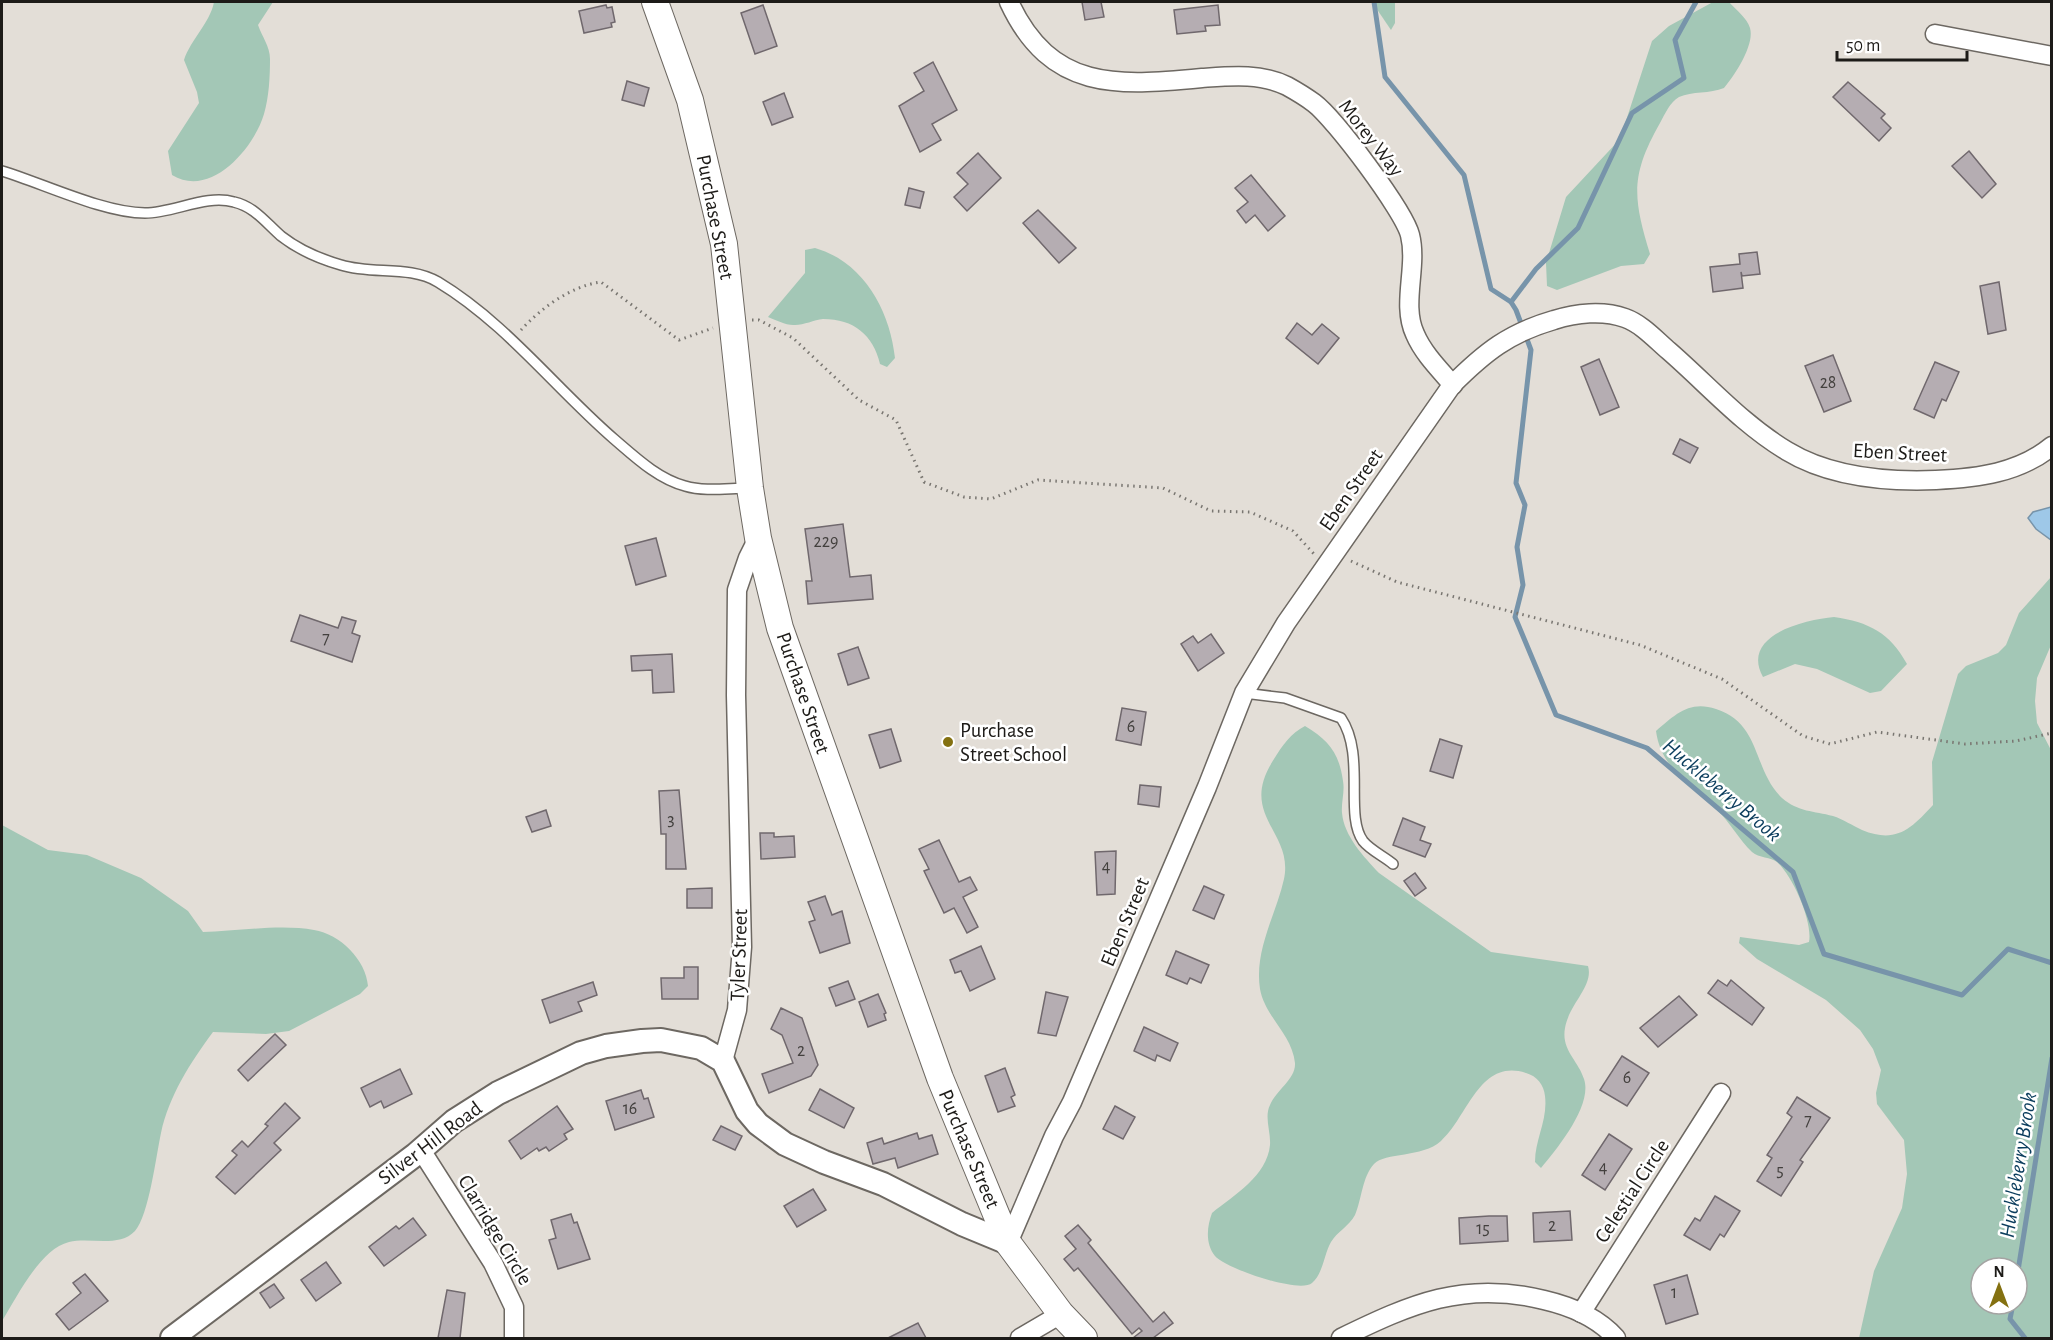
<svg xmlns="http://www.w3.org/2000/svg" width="2053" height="1340" viewBox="0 0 2053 1340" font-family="'Alegreya Sans',sans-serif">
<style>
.green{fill:#a3c7b6;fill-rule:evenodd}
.water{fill:#9ec8e8;stroke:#7794aa;stroke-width:1.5}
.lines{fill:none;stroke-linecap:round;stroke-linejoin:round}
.stream{stroke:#7794aa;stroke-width:5}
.building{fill:#b5adb2;stroke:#70686d;stroke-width:1.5}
.service-casing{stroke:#6d6862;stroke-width:12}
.minor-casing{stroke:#6d6862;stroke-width:21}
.tertiary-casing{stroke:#6d6862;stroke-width:26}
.secondary-casing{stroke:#6d6862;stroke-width:28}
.path{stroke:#797671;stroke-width:3;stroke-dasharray:1.5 4.5;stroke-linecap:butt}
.service{stroke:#fff;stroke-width:9}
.minor{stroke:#fff;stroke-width:18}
.tertiary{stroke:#fff;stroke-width:22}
.secondary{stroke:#fff;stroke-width:26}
.poi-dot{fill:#847111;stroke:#fff;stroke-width:2}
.labels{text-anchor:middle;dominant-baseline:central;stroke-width:5;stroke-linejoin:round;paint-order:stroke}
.number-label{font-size:18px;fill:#43403e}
.street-label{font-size:21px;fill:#1d1b18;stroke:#fff}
.poi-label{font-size:21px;fill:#1d1b18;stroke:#fff;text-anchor:start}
.water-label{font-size:22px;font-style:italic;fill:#0b3d5d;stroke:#fff}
</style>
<rect width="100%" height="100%" fill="#e3ded7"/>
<g class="green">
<path d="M214,2H273L258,25C262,37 270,46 270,59C270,77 269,97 264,114C254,148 211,199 172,175L168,151L199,103L197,92L184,60C191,39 210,23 214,2Z"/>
<path d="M1372,2H1395V23L1391,30Z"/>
<path d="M1713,2H1729C1736,10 1747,18 1750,28C1755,45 1734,76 1724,88C1710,94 1692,91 1679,97C1670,102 1665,114 1660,123C1630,176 1633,198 1650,254L1644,264L1621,266L1557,290L1547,286L1546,263L1566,197L1620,139L1652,41L1669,26Z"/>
<path d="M815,248C864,262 890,311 895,358L887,367L880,364C873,335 854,319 823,319C814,320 804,325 795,325C787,326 776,320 768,317L805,273V250Z"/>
<path d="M2051,577V645L2037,678L2035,701L2037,723L2052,752L2051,1338H1859L1874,1271L1902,1208L1907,1174L1904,1140L1877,1104L1876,1093L1881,1070L1873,1049L1860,1030L1826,1000L1757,959L1739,943L1740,937L1799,945L1809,942C1813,922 1793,876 1777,862C1771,857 1759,858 1752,852C1739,840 1730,822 1717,810C1692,785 1661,769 1656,731C1675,715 1689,700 1716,709C1762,724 1752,769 1782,798C1798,812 1814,811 1833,816C1843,819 1853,826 1862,830C1896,844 1911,829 1933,805L1932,762L1958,674L1966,666L1998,653L2006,645L2019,613ZM1981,1268H2017V1304H1981Z"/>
<path d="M1834,617C1869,622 1890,633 1907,664L1881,691L1870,693L1817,669L1795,664L1763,677C1740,635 1804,620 1834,617Z"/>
<path d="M1305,726C1328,740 1339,752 1343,781C1345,791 1341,803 1342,813C1344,836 1364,857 1379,873L1491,952L1588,966C1594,986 1569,1004 1565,1028C1561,1050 1578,1060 1584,1079C1593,1105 1557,1149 1541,1168L1535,1162C1535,1139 1548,1120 1545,1096C1544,1085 1537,1076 1526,1073C1479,1058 1468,1117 1441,1141C1422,1158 1385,1152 1374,1164C1362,1177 1362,1199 1355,1215C1349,1226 1337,1232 1331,1242C1324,1254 1323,1274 1312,1283C1299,1294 1225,1268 1215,1256C1205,1244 1207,1226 1212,1213C1234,1195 1267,1176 1270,1145C1271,1132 1264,1117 1270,1105C1276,1090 1296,1079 1295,1063C1292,1034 1265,1017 1260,989C1254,950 1276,915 1284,879C1294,831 1237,816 1274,759C1282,746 1291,733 1305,726Z"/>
<path d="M2,825L48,850L87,855L141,878L188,911L203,932C235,931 282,924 314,930C340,934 366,960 368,986L360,994L289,1031L266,1034L213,1032C190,1063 169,1096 161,1133C156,1156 149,1215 135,1231C119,1248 90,1237 69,1242C40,1249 17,1297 2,1321Z"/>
</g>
<path class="water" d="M2051,507H2052L2051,540L2036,529L2028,518L2033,512Z"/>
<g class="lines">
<g class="stream">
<path d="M1374,2L1385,77L1464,175L1491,289L1511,302L1516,310L1531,350L1516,483L1525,505L1517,547L1523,585L1515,617L1556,715L1647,748L1793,872L1824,954L1962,995L2008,949L2052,963"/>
<path d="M1511,302L1536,269L1578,228L1632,113L1684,78L1675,40L1696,2"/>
<path d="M2017,1277L2052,1058"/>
<path d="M2013,1304L2010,1319L2025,1338"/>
</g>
</g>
<g class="building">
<path d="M1082,2H1101L1104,17L1085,20Z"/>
<path d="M606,5L607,8L612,7L615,22L611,23L612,27L584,33L579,11Z"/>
<path d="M763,5L777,46L755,54L741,13Z"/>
<path d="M1218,5L1220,25L1205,26L1206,31L1177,34L1174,10Z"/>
<path d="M933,62L957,110L932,124L941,140L920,152L899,106L924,91L914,73Z"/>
<path d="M627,81L649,88L644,106L622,100Z"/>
<path d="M1848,82L1885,114L1881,118L1891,128L1879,141L1833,97Z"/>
<path d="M784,93L793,117L772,125L763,102Z"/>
<path d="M1969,151L1996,184L1982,198L1952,166Z"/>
<path d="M978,153L1001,178L967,211L954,197L968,184L957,173Z"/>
<path d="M1251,175L1285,216L1268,231L1255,215L1246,223L1237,211L1248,202L1235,188Z"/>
<path d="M909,188L924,192L920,208L905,205Z"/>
<path d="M1038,210L1076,248L1059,263L1023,223Z"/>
<path d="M1757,252L1760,274L1742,276L1741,272L1743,288L1713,292L1710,267L1740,264L1739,254Z"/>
<path d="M1999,282L2006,330L1988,334L1980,286Z"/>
<path d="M1297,323L1312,335L1322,324L1339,338L1318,364L1286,338Z"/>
<path d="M1833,355L1851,401L1824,412L1805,366Z"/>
<path d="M1599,359L1619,407L1600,415L1581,367Z"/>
<path d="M1935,362L1959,372L1946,401L1942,399L1934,418L1914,409Z"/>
<path d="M1680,439L1698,448L1690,463L1673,454Z"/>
<path d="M843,524L850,577L871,575L873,599L808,604L806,581H812L805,529Z"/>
<path d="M656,538L666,576L636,585L625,546Z"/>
<path d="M300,615L338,628L342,617L356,621L352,633L360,636L352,662L291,641Z"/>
<path d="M1211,634L1224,653L1198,671L1181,644L1193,636L1198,643Z"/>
<path d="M858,647L869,678L848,685L838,654Z"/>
<path d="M672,654L674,692L653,693L652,670L632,671L631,656Z"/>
<path d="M1122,708L1146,712L1141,745L1116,740Z"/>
<path d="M891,729L901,761L880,768L869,735Z"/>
<path d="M1440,739L1462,746L1453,778L1430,771Z"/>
<path d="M1140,785L1161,787L1159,807L1138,804Z"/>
<path d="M679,790L686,869H666V834H661L659,791Z"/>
<path d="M546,810L551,826L532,832L526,817Z"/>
<path d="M1403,818L1425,827L1420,840L1431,844L1425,857L1393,845Z"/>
<path d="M760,833H774V837L794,836L795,857L761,859Z"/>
<path d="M939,840L959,882L970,877L977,890L963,897L978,927L967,933L954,908L944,913L924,871L929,869L919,849Z"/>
<path d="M1116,851L1115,894L1097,895L1095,852Z"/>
<path d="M1415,873L1426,888L1415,896L1404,881Z"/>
<path d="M1204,886L1224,895L1214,919L1193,910Z"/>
<path d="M712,888V908H687V889Z"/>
<path d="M825,896L832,915L842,911L850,943L820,953L809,922L815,920L808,902Z"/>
<path d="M981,946L995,979L970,991L961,971L955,973L950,960Z"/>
<path d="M1176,951L1209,965L1201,983L1190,978L1187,984L1166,975Z"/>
<path d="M684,967H698V999H662L661,978H684Z"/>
<path d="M1718,980L1727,986L1731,980L1764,1008L1752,1025L1708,993Z"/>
<path d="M848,981L855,999L836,1006L829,988Z"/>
<path d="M593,982L597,995L578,1002L582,1011L550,1023L542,1000Z"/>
<path d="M1046,992L1068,997L1056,1036L1038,1033Z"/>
<path d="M878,994L886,1013L884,1014L886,1020L868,1027L859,1002Z"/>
<path d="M1679,996L1697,1015L1658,1047L1640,1028Z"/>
<path d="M781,1008L802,1018L818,1065L811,1076L769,1093L762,1074L793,1063L782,1035L771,1029Z"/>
<path d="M1144,1027L1178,1043L1170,1061L1157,1055L1155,1061L1134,1051Z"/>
<path d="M275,1034L286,1045L248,1081L238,1070Z"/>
<path d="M1622,1056L1649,1073L1627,1106L1600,1090Z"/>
<path d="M1005,1068L1015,1095L1011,1097L1015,1106L998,1112L985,1076Z"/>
<path d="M400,1069L412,1094L384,1108L381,1101L370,1107L361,1088Z"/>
<path d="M820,1089L854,1108L844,1128L809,1110Z"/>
<path d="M641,1090L644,1099L648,1098L654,1117L615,1130L606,1101Z"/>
<path d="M1797,1097L1830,1118L1800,1160L1803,1162L1781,1196L1757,1181L1772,1158L1767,1155L1792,1117L1787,1113Z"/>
<path d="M285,1103L300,1118L274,1143L281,1150L235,1194L216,1177L237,1155L232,1151L242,1141L248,1147L268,1126L265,1124Z"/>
<path d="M557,1106L573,1129L564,1134L567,1139L549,1151L546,1147L539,1151L537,1148L521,1159L509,1141Z"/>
<path d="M1115,1106L1135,1117L1123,1139L1103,1129Z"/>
<path d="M721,1126L742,1136L735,1150L713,1140Z"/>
<path d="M917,1133L919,1139L932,1135L938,1154L898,1168L895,1158L873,1164L867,1143L882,1138L884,1144Z"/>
<path d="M1609,1134L1632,1149L1605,1190L1582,1175Z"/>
<path d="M813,1189L826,1210L797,1227L784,1206Z"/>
<path d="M1715,1196L1740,1211L1724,1237L1720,1234L1710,1250L1684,1235L1695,1218L1700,1221Z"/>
<path d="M1570,1211L1572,1240L1534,1242L1533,1213Z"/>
<path d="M571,1214L574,1223L577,1222L590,1259L558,1269L549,1240L556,1238L551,1220Z"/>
<path d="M1489,1216H1507L1508,1241L1460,1244L1459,1218Z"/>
<path d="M413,1218L426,1235L384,1266L369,1247L396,1226L399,1229Z"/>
<path d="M1078,1225L1091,1240L1088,1243L1153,1322L1164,1312L1173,1323L1153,1338H1133L1142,1331L1139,1328L1132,1334L1078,1268L1074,1271L1064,1259L1076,1249L1065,1236Z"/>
<path d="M326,1262L341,1283L316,1301L301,1280Z"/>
<path d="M85,1274L108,1301L69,1330L56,1314L81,1293L73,1283Z"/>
<path d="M1687,1275L1698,1314L1666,1324L1654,1285Z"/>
<path d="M274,1284L284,1298L270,1308L260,1293Z"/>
<path d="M447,1290L465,1293L460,1338H438Z"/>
<path d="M918,1323L926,1338H888Z"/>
</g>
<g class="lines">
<defs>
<g id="service">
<path d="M2,171C42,183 104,213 145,213C174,213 206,194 234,202C255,207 265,222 281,236C299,250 320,259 341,265C373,275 409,265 438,282C506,323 555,388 614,439C635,457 658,479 685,486C705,492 728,488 748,488"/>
<path d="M1244,693L1285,698L1341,718C1366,755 1344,815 1363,841C1370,850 1385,857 1393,864"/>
</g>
<g id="minor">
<path d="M1009,2C1051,92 1117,86 1202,78C1231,76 1260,73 1287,86C1296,91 1306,97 1314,103C1335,119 1404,211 1410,235C1418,267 1401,304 1415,334C1423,353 1439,369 1453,385"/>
<path d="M1935,34L2052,56"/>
<path d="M723,1061L737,1010L742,947L736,695L737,590L748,558L758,538"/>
<path d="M421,1150L493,1263L514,1307V1338"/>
<path d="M1008,1243L1054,1136L1072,1102L1207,787L1244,693L1286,623L1452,385C1485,352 1509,333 1554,320C1576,313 1603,310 1625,318C1642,324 1656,340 1669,351C1708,385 1742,424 1787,451C1830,477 1886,482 1936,480C1978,478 2019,473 2052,446"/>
<path d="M1581,1313L1721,1093"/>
<path d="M1020,1338L1061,1314"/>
<path d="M1341,1338C1411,1304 1464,1280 1544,1300C1570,1306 1598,1318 1616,1338"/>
</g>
<path id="tertiary" d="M172,1338L415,1155L454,1121L498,1093L581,1053L606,1046L642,1041L661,1040L701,1048L723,1061L747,1111L758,1124L785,1144L824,1162L883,1184L962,1224L1008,1243"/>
<path id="secondary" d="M655,2L690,100L724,244L750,488L758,538L780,628L940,1078L1008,1243L1061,1314L1084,1338"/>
</defs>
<use href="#service" class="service-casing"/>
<use href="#minor" class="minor-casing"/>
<use href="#tertiary" class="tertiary-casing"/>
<use href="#secondary" class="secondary-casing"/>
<g class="path">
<path d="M752,320H759L793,338L859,400L896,420L924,482L964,497L991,499L1038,480L1163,488L1211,511L1250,512L1293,531L1314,554"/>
<path d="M521,330C541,308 571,286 601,282L679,340L713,328"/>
<path d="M1351,561L1397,582L1640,645L1722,679L1803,736L1830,744L1877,732L1965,744L2016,741L2052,733"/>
</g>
<use href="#service" class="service"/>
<use href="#minor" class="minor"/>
<use href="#tertiary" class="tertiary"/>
<use href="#secondary" class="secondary"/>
</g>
<circle class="poi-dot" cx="948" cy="742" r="6"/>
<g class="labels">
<g class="number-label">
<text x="1828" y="383">28</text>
<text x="826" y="542">229</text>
<text x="326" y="639">7</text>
<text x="1131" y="727">6</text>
<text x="671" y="820">3</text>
<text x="1106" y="867">4</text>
<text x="801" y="1051">2</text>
<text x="1627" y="1078">6</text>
<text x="630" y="1109">16</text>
<text x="1808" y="1121">7</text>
<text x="1603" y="1168">4</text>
<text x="1780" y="1171">5</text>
<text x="1552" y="1226">2</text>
<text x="1483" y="1229">15</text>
<text x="1674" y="1293">1</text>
</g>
<g class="street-label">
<text transform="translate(1371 138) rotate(52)">Morey Way</text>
<text transform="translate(715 217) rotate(79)">Purchase Street</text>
<text transform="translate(1900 453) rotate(3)">Eben Street</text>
<text transform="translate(1351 490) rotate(-55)">Eben Street</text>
<text transform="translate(803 693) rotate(71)">Purchase Street</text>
<text transform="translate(1125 922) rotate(-67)">Eben Street</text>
<text transform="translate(739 955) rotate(-88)">Tyler Street</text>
<text transform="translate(430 1143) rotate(-37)">Silver Hill Road</text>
<text transform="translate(969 1149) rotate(67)">Purchase Street</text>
<text transform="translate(1632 1191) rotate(-57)">Celestial Circle</text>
<text transform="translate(495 1230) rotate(59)">Clarridge Circle</text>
</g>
<g class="poi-label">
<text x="960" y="730">Purchase<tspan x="960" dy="24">Street School</tspan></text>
</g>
<g class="water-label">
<text transform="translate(1722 790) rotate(40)">Huckleberry Brook</text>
<text transform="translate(2018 1165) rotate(-81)">Huckleberry Brook</text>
</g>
</g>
<rect width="2053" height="1340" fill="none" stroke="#1d1b18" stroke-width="6"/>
<g transform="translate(1999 1286)"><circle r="28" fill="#ffffff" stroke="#a5a4a3" stroke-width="1.5"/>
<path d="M0-4.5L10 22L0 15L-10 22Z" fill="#847111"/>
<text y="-9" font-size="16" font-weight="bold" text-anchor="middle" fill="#1d1b18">N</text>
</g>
<path d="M1837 51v9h130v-9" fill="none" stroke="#1d1b18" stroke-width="3"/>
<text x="1846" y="51" font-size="18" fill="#1d1b18" stroke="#ffffff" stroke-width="4.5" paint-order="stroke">50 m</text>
</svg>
